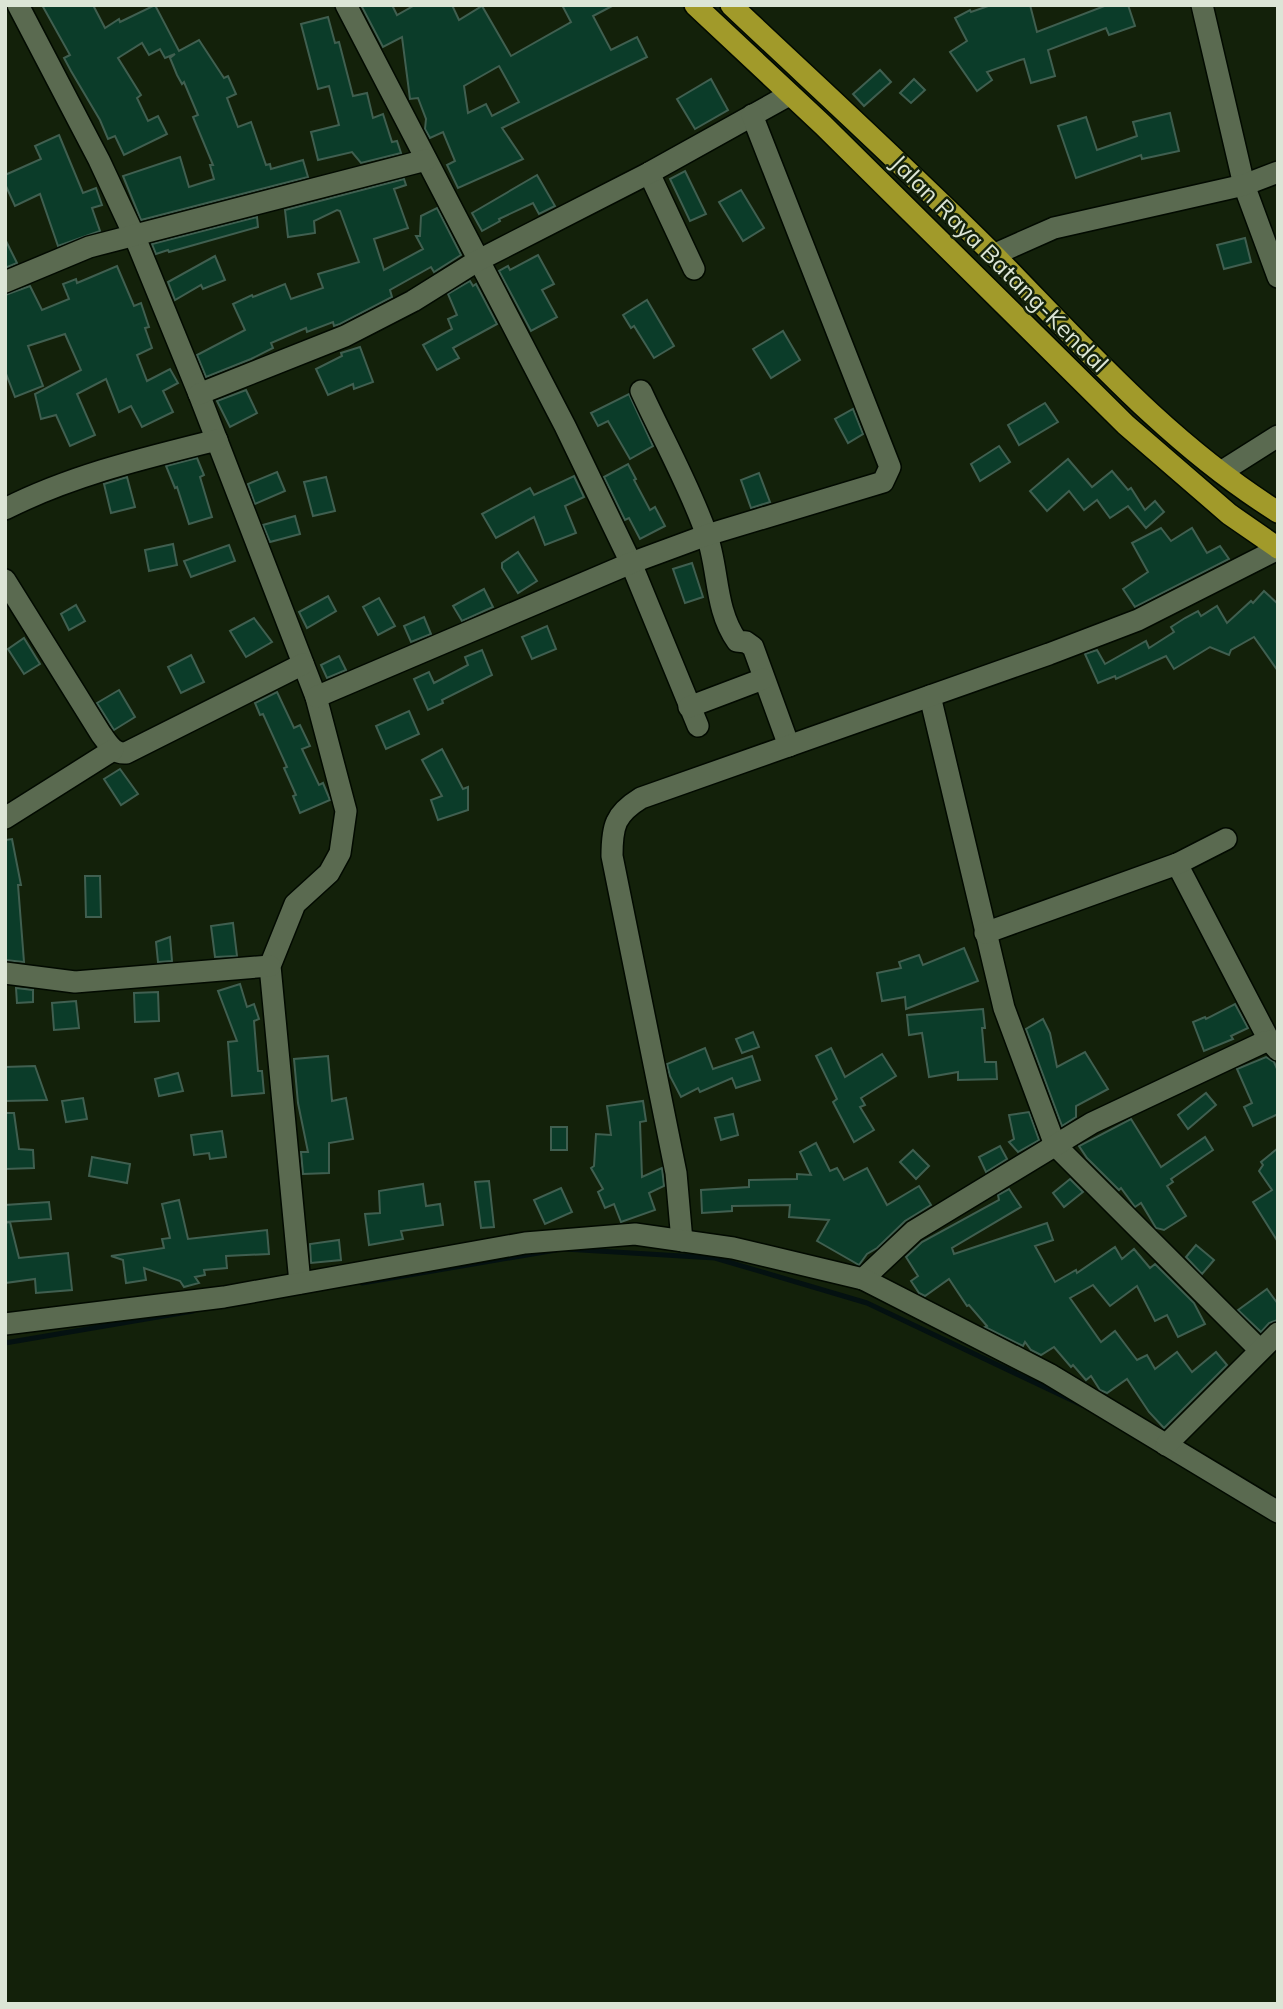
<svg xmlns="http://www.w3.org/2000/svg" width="1283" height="2009" viewBox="0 0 1283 2009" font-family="Mulish,sans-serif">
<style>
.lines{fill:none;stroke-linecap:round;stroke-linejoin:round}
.stream{stroke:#041111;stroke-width:5}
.building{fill:#0b3c29;stroke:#405f50;stroke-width:2;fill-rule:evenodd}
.street-casing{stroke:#020a00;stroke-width:24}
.highway-casing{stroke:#020a00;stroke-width:24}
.street{stroke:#5a6a50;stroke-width:21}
.highway{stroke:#a19a2a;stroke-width:21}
.labels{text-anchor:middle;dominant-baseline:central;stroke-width:5;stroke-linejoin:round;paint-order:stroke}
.street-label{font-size:24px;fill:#dce5d6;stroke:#13210a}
</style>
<rect width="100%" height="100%" fill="#13210a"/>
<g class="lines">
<g class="stream">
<path d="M565,1249L715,1258L867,1303L1082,1405"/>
<path d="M362,1283L556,1250"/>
<path d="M5,1343L193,1311"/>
</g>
</g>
<g class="building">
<path d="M42,5H93L105,28L119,19L120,22L155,5L179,51L199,40L224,78L228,76L236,94L227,98L238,127L251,122L266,165L270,164L271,169L303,160L308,177L141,220L123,176L180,157L189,187L214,179L210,165H213L193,117L198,115L184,82L182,84L177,75L170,58L175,54L165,58L160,49L149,55L142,43L118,58L141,95L137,98L148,121L158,116L167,134L124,155L115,136L108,139L100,120L71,71L64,58L70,55Z"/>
<path d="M361,5H392L397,15L415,5H452L459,20L482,6L511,56L571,22L562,5H614L593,16L611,50L637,37L647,57L502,128L523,159L458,188L447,165L455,161L443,132L430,138L425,129L426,119L418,98L410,99L402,37L383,47ZM499,66L519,102L492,116L486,104L468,113L464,86Z"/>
<path d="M991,5H1030L1037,32L1107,5H1128L1135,26L1109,35L1106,28L1048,50L1055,76L1031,83L1024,59L1020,60L987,72L992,80L977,91L950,52L967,41L955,18L970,10L971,12Z"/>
<path d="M328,17L335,43L339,42L353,96L367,93L373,118L383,114L392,142L397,141L401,153L361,163L352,152L318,160L311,132L339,125L329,86L318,89L301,24Z"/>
<path d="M880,70L891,82L864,106L853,94Z"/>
<path d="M711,79L728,110L695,129L677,99Z"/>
<path d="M914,79L925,90L911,103L900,93Z"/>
<path d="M1170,113L1179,151L1142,159L1141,155L1076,178L1058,126L1086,117L1097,150L1137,136L1133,122Z"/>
<path d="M59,135L83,193L96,188L102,205L92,208L100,231L58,246L40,194L15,206L5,184V175L41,159L35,146Z"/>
<path d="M685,171L706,214L690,221L670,179Z"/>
<path d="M537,175L555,206L539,214L533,203L499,219L500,221L482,231L472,213Z"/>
<path d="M404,179L406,185L394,189L408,228L374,239L384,270L423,249L416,236H420L421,216L437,208L461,255L434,272L431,267L390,290L392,297L340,324L334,326L333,322L307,332L306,328L271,343L273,348L251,359L206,377L197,355L245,330L233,304L252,295L253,297L285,284L291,299L323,288L318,274L359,262L340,211L337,210L314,221L315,233L288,237L285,210Z"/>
<path d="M741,190L764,228L743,241L719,202Z"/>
<path d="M257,217L258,227L169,252L168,250L156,254L152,244Z"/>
<path d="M1245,238L1251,262L1224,269L1217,245Z"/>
<path d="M5,239L17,263L5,268Z"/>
<path d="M538,255L554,284L542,290L557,317L531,331L499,271L508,266L510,270Z"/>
<path d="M215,256L225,280L203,289L201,285L175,300L168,282Z"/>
<path d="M117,266L134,306L141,303L149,327L145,328L152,348L137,355L147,381L170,369L178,383L163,391L173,412L142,427L131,406L119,412L106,379L77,394L95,435L70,446L56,415L41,419L35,394L81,370L65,334L28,346L43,386L15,397L5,371V295L30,286L42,310L69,299L63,284L76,279L77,283Z"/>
<path d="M470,281L473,286L476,284L497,324L453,348L459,358L437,370L423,345L452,329L448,319L457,315L448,294Z"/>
<path d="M647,300L674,346L654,358L634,326L631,328L623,315Z"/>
<path d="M783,331L800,360L771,378L753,349Z"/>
<path d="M360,347L373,382L354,389L353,384L328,395L316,369L342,356L341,353Z"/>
<path d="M246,390L257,413L230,427L217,401Z"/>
<path d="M629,394L653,446L630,459L608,421L598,426L591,413Z"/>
<path d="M1045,403L1058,422L1019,445L1008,425Z"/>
<path d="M853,409L863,434L848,443L835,419Z"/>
<path d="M999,446L1010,462L980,481L971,464Z"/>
<path d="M197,458L204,475L200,477L212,517L189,524L177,487L175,488L166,466Z"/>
<path d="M1068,459L1092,487L1112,471L1128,490L1131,488L1145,510L1155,501L1164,512L1146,528L1128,506L1110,518L1097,500L1084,510L1069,491L1047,511L1030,491Z"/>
<path d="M628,464L636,479L634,480L650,510L655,507L665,526L640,539L629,518L625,520L604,477Z"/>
<path d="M277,472L285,491L255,504L248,484Z"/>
<path d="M759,473L770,502L751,508L741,480Z"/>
<path d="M574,476L584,497L565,506L576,533L545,545L534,517L496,538L482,514L530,488L534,495Z"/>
<path d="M127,477L135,507L111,513L104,484Z"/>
<path d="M326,477L335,511L313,516L304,482Z"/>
<path d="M295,516L300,534L270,542L263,525Z"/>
<path d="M1161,528L1171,541L1192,528L1207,553L1220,546L1229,559L1135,607L1123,589L1148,572L1132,543Z"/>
<path d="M173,544L177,565L149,571L145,550Z"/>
<path d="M229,545L235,561L191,577L184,561Z"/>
<path d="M518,552L537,581L518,593L502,568V563Z"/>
<path d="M692,563L703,597L685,603L673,569Z"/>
<path d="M484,589L493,607L462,621L453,606Z"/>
<path d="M1264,591L1278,604V671L1254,637L1231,650L1229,655L1210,647L1174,669L1166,656L1116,679L1115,676L1098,683L1085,654L1097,650L1105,664L1146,641L1149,648L1174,632L1171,627L1185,618L1198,611L1201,616L1217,606L1227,623L1251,601L1253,603Z"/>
<path d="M328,596L336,611L307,628L299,612Z"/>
<path d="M379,598L395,626L378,635L363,607Z"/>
<path d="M76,605L85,621L69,630L61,614Z"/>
<path d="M424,617L431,634L411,642L404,626Z"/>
<path d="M254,618L272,642L246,657L230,631Z"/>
<path d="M547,626L556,649L532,659L522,637Z"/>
<path d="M24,638L40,664L24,674L8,649Z"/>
<path d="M482,650L492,675L442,700L443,703L428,710L414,679L429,672L434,683L468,665L465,657Z"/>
<path d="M191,655L204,682L181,693L168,667Z"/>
<path d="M339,656L346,670L327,678L321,665Z"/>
<path d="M119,690L135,717L114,730L97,703Z"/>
<path d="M277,692L294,728L300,725L310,746L302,749L319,785L323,783L330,800L300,813L293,796L296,795L284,768L287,767L263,714L260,715L255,703Z"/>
<path d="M409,711L419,734L386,749L376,726Z"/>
<path d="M442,749L463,789L468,787V810L438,820L431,800L442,796L422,760Z"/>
<path d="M120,769L138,794L121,805L104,779Z"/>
<path d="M12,839L21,885H18L24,962L5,960V840Z"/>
<path d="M85,876H100L101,917H86Z"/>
<path d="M233,923L237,956L215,957L211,926Z"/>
<path d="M170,937L172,961L158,962L156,942Z"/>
<path d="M964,948L978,981L906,1009L905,997L882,1001L877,973L901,968L899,962L919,955L923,965Z"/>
<path d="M240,984L247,1007L254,1004L259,1019L254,1021L258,1071H262L264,1093L232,1096L228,1042L237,1041L218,991Z"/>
<path d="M16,988L33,990V1002L17,1003Z"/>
<path d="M158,992L159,1021L135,1022L134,993Z"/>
<path d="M76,1001L79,1028L54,1030L52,1003Z"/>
<path d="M1235,1004L1248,1028L1231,1036L1233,1039L1204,1051L1193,1022L1205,1017L1206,1019Z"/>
<path d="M983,1009L985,1028H982L985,1062H996L997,1079L958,1080V1072L929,1077L922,1033L909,1035L907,1015Z"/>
<path d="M1043,1019L1050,1033L1057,1067L1085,1052L1108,1089L1076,1106V1117L1062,1126L1026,1029Z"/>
<path d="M753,1032L759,1047L742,1053L736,1039Z"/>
<path d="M705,1048L713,1069L752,1056L760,1080L736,1088L732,1078L700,1092L698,1088L681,1097L670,1076L667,1064Z"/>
<path d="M831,1048L845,1077L882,1054L896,1076L861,1098L865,1105L860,1107L874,1130L854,1142L833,1102L837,1099L816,1056Z"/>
<path d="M328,1056L332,1101L346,1098L353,1139L329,1143V1173L303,1174L301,1152H308L298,1103L294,1059Z"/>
<path d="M1266,1057L1274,1062L1278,1071V1114L1253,1126L1244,1107L1252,1103L1237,1069Z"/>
<path d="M35,1066L47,1100L5,1101V1067Z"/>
<path d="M178,1073L183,1091L159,1096L155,1079Z"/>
<path d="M1206,1093L1216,1105L1188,1129L1178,1115Z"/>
<path d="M83,1098L87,1119L66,1122L62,1101Z"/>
<path d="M643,1101L646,1121L640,1122L642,1177L662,1168L664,1186L649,1193L655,1210L621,1222L614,1204L605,1208L598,1192L603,1189L591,1168L594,1166L596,1134L611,1135L607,1106Z"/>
<path d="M1029,1112L1039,1140L1018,1152L1009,1142L1014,1139L1009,1115Z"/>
<path d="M5,1113H14L19,1149L33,1150L34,1168L5,1169Z"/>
<path d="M733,1114L738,1135L721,1140L715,1118Z"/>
<path d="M1131,1119L1161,1167L1205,1137L1213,1150L1171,1179L1173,1182L1167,1186L1186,1216L1164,1230L1156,1228L1141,1203L1135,1207L1121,1188L1119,1190L1087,1158L1079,1146Z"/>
<rect x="551" y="1127" width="16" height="23"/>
<path d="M222,1131L226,1157L210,1159L209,1153L194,1155L191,1135Z"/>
<path d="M816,1143L830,1171L837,1168L844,1180L867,1168L887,1205L919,1186L931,1205L905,1221L877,1248L867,1254L859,1265L817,1241L829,1220L789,1217L790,1205L732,1206V1211L702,1213L701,1190L749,1187V1180L797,1179V1174L811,1175L800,1152Z"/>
<path d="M1000,1146L1007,1159L986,1172L979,1157Z"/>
<path d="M1278,1148V1242L1253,1202L1272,1190L1259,1171L1263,1165L1261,1162Z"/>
<path d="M913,1150L929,1166L916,1179L900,1162Z"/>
<path d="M92,1157L130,1164L127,1183L89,1176Z"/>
<path d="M1070,1179L1083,1192L1064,1207L1053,1193Z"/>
<path d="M489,1181L494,1227L481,1228L475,1182Z"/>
<path d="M423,1184L426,1206L440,1204L443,1225L401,1231L403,1239L369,1245L365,1214L380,1213L379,1191Z"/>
<path d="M561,1188L572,1212L545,1224L534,1200Z"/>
<path d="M1009,1189L1021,1207L952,1248L954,1254L1047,1223L1053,1240L1035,1246L1055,1282L1076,1270L1077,1273L1115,1247L1122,1259L1134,1249L1150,1268L1155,1264L1194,1303L1205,1324L1178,1337L1167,1315L1155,1321L1137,1286L1110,1306L1093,1285L1070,1298L1101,1342L1115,1331L1137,1360L1147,1355L1155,1369L1177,1352L1192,1372L1216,1352L1227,1365L1164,1428L1149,1412L1127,1379L1107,1393L1100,1390L1091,1376L1086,1380L1073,1365L1071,1367L1054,1347L1041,1355L1031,1350L1025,1342L1023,1346L985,1327L987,1326L969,1305L967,1306L949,1279L925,1296L919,1293L911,1281L918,1276L906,1257L922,1242L999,1200L998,1195Z"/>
<path d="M179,1200L188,1239L267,1230L269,1254L226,1256L227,1268L204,1270L205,1275L195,1277L199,1283L184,1287L180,1281L144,1268L146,1280L126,1283L123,1260L111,1256L164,1248L162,1239L170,1238L162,1204Z"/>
<path d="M49,1202L51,1219L5,1222V1205Z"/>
<path d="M10,1222L19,1258L68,1253L72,1290L36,1293L35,1279L5,1283V1223Z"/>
<path d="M339,1240L341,1260L311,1263L310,1244Z"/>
<path d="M1196,1245L1214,1260L1202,1274L1186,1257Z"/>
<path d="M1267,1289L1278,1304V1320L1269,1323L1261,1332L1238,1310Z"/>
</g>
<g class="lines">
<defs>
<g id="street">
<path d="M18,5L99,160L134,235L199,394L316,697L346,811L340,853L329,873L295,904L270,966L300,1283"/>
<path d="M346,5L565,426L631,563L698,726"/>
<path d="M1202,5L1244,185L1278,277"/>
<path d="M649,173L694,269"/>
<path d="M993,255L1054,228L1244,185L1278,172"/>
<path d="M5,282L89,247L426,160"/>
<path d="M641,391C662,437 689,485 706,533C719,567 714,609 737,641L746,642L753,647L789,746"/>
<path d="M199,394L345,336L413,301L477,261L649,173L789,95"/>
<path d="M1221,472L1278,436"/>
<path d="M5,509C72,475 145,458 217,440"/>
<path d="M5,580L101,734C108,743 113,754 126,753L303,664"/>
<path d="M930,696L1004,1008L1055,1145L1260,1350"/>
<path d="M316,697L631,563L707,535L883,482L890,467L752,115"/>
<path d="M689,707L763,679"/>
<path d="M5,818L113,750"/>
<path d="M1177,864L1270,1042"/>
<path d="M985,933L1177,864L1226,839"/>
<path d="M5,973L75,982L270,966"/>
<path d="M682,1241L676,1173L612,856C612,826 615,814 641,798L1049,654L1138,620L1278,549"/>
<path d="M863,1279L914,1231L1092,1123L1264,1042L1270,1041L1278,1050"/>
<path d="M5,1324L224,1297L525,1243L635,1234L733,1248L863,1279L1049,1374L1278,1512"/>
<path d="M1166,1445L1278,1333"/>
</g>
<g id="highway">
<path d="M695,5L823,125L1126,425L1229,514L1278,548"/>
<path d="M731,5C820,89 910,171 996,257C1085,348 1169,444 1278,512"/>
</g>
</defs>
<use href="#street" class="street-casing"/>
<use href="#highway" class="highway-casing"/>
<use href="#street" class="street"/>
<use href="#highway" class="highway"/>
</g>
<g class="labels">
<g class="street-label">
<text transform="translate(1000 263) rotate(45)">Jalan Raya Batang-Kendal</text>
</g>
</g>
<rect width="1283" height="2009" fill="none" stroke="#dce5d6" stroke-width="14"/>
</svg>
